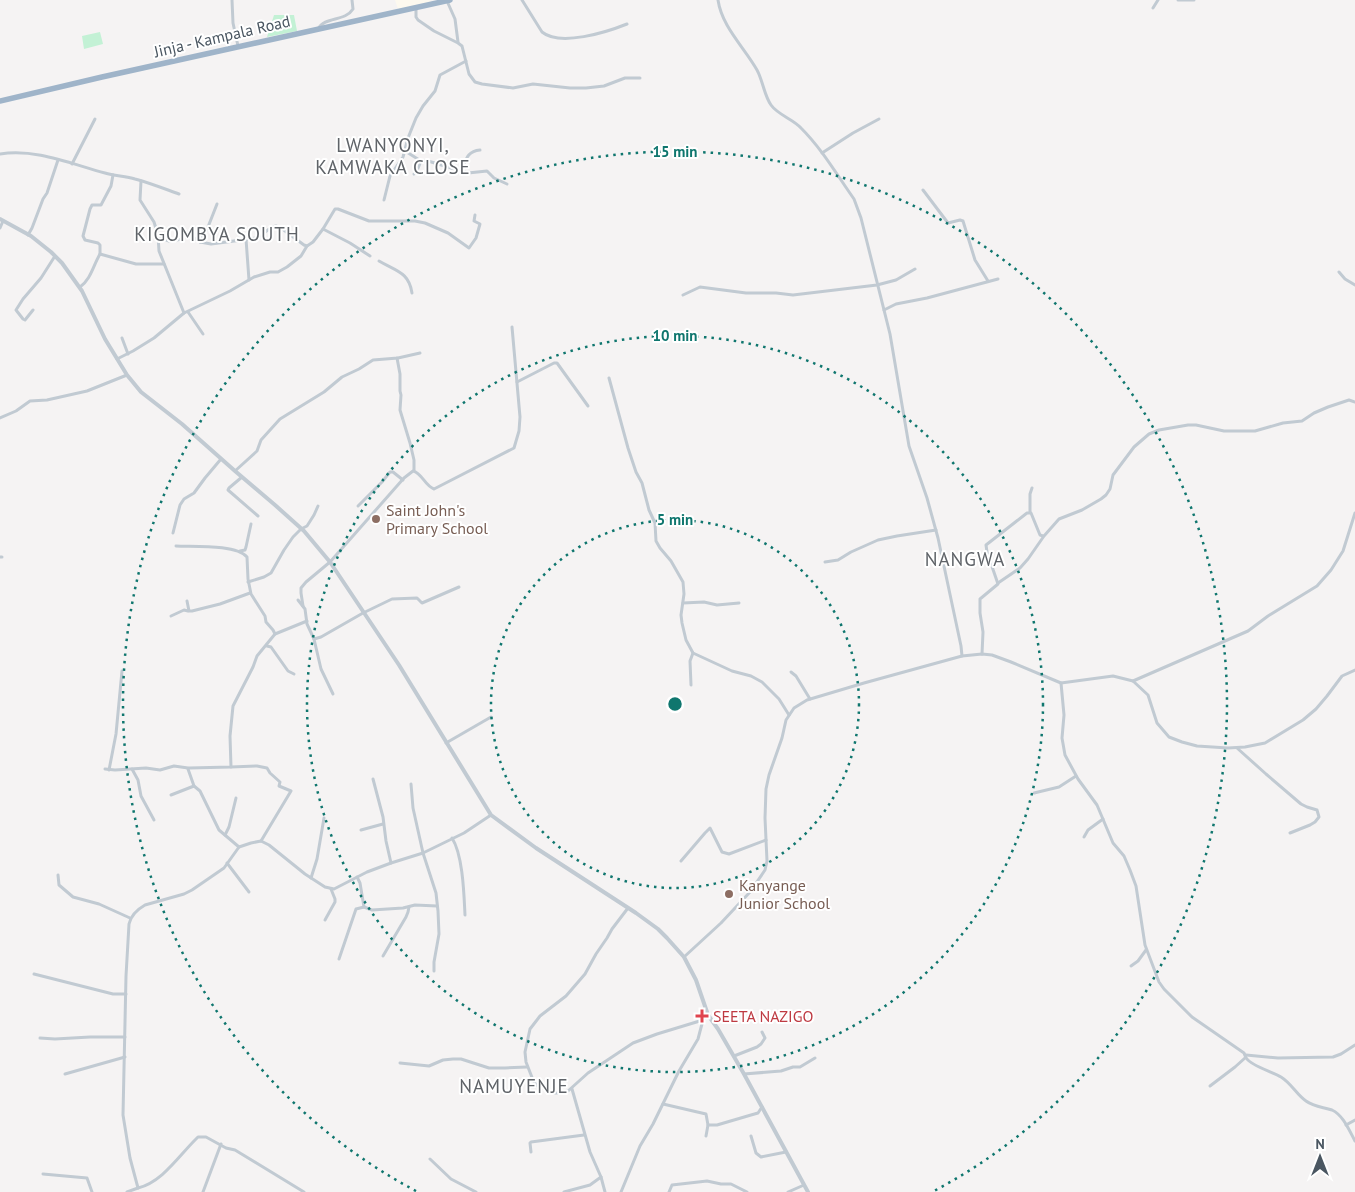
<svg xmlns="http://www.w3.org/2000/svg" width="1355" height="1192" viewBox="0 0 1355 1192" font-family="'PT Sans',sans-serif">
<style>
.commercial{fill:#fdf9ef}
.green{fill:#c3f1d5}
.lines{fill:none;stroke-linecap:round;stroke-linejoin:round}
.minor{stroke:#c1cad2;stroke-width:3}
.tertiary{stroke:#c1cad2;stroke-width:4}
.trunk{stroke:#9fb4c9;stroke-width:5.5}
.ring{fill:none;stroke:#0f766e;stroke-width:2.5;stroke-dasharray:2.5 5}
.education-dot{fill:#8d6e63;stroke:#fff;stroke-width:2}
.health-dot{fill:#e0444e;stroke:#fff;stroke-width:2}
.labels{text-anchor:middle;dominant-baseline:central;stroke-width:4;stroke-linejoin:round;paint-order:stroke}
.street-label{font-size:16px;fill:#4a5661;stroke:#fff}
.education-label{font-size:16px;fill:#785e54;stroke:#fff;text-anchor:start}
.health-label{font-size:16px;fill:#be3a42;stroke:#fff;text-anchor:start}
.quarter-label{font-size:19px;letter-spacing:1px;fill:#5f6368;stroke:#fff}
.centre{fill:#0f766e;stroke:#fff;stroke-width:2.5}
.ring-label{font-size:15px;text-anchor:middle;font-weight:bold;fill:#0f766e;stroke:#fff;stroke-width:4;stroke-linejoin:round;paint-order:stroke}
</style>
<rect width="100%" height="100%" fill="#f5f3f3"/>
<path class="commercial" d="M395,0H430L431,2L398,9Z"/>
<g class="green">
<path d="M274,15H294L297,31L267,37Z"/>
<path d="M100,32L103,44L84,49L82,36Z"/>
</g>
<g class="lines">
<g class="minor">
<path d="M232,0L233,23L238,46"/>
<path d="M522,0L542,32C560,47 607,32 627,24"/>
<path d="M718,0C722,27 744,47 757,70C763,81 764,95 771,105C778,115 793,119 801,128C822,149 837,175 854,199L861,218L890,334L909,446L927,498L938,538L961,646L962,656"/>
<path d="M1178,0H1194"/>
<path d="M447,1L455,19L458,42"/>
<path d="M416,8V17L418,20L434,31L458,43L462,46L469,74L475,82L482,84L513,88L533,84L570,88H586L604,86L625,78H640"/>
<path d="M1153,8L1158,0"/>
<path d="M318,29C325,16 345,22 353,9L352,0"/>
<path d="M405,151L421,161L416,173L414,174"/>
<path d="M822,153L853,133L879,119"/>
<path d="M0,154C35,148 71,164 105,173C115,176 126,176 135,179C150,183 165,189 179,194"/>
<path d="M421,161H428L468,173L487,171L494,178L507,184"/>
<path d="M72,164L95,119"/>
<path d="M462,170C466,160 467,151 480,150"/>
<path d="M141,181L140,200L154,222L158,235L159,251L184,313"/>
<path d="M923,190L948,223L960,220L963,221L975,260L988,281"/>
<path d="M384,200L390,176L403,157L408,138L416,118L423,106L435,91L440,75L466,61"/>
<path d="M0,228L3,221"/>
<path d="M323,229L335,209H338L369,221H415L425,223L448,233L469,248L476,238L480,224L474,221L475,215"/>
<path d="M28,235L32,228L43,199L47,193L58,160"/>
<path d="M158,237L169,241L183,239L188,234L200,242L211,244L257,238L272,227L276,226L281,228L304,245L307,246"/>
<path d="M246,239L249,280"/>
<path d="M200,242L208,227L217,204"/>
<path d="M100,254V245L98,243L85,240L83,236L90,209L92,205H101L111,186L113,175"/>
<path d="M379,261C396,271 409,272 412,293"/>
<path d="M1339,272L1345,279L1355,285"/>
<path d="M80,287C91,279 93,266 100,254L136,264H164"/>
<path d="M683,295L700,287L746,293H776L793,295L877,285L896,280L915,269"/>
<path d="M33,310L25,320L23,319L16,310L23,299L41,278L55,256"/>
<path d="M884,310L896,304L927,298L998,279"/>
<path d="M188,312L203,334"/>
<path d="M122,338L128,354"/>
<path d="M397,358L400,374V391L401,395L400,410L410,443L414,460V470"/>
<path d="M117,359L133,351L154,338L184,313L230,291L254,277L270,272H278L287,267L301,256L307,246L313,242L323,229L350,243L370,256"/>
<path d="M609,378L628,448L636,472L642,483L649,510L655,523L656,541L660,548L671,561L683,582L684,594L681,615L682,623L686,640L693,653L732,671L751,676L762,682L779,699L789,715"/>
<path d="M517,382L554,363H557L588,406"/>
<path d="M0,418L16,411L30,401L47,400L87,391L127,375"/>
<path d="M235,471L257,451L261,440L280,419L324,392L342,377L359,369L373,360L398,358L420,353"/>
<path d="M242,477L229,488L228,490L258,516"/>
<path d="M358,506L382,482L390,472H393L403,480"/>
<path d="M1030,512V494L1032,488"/>
<path d="M173,533L180,505L184,499L194,493L205,478L221,459"/>
<path d="M176,546C192,547 236,544 247,557L248,579L251,594L265,616L266,622L273,630L275,634L257,656L253,667L233,706L230,736L231,767L189,768L188,769L194,786L200,791L219,830L239,847"/>
<path d="M240,551L245,550L246,547L251,524"/>
<path d="M0,557H2"/>
<path d="M825,562L838,560L851,552L878,540L897,536L936,530"/>
<path d="M248,582L264,577L271,573L284,550L293,537L301,529L307,526L314,515L318,506"/>
<path d="M998,583L1020,568L1028,559L1044,536L1059,519L1082,510L1101,499L1106,495L1110,489L1113,475L1134,447L1149,434L1159,430L1188,425H1196L1224,431H1255L1283,423L1302,421L1314,413L1328,407L1349,400L1355,402"/>
<path d="M298,600L305,609L307,624L314,639"/>
<path d="M187,601L189,611H192L220,604L250,593"/>
<path d="M683,603L704,602L717,605L739,603"/>
<path d="M303,606L301,593V588L306,582L330,562L404,478L413,471C422,473 425,486 434,489L514,448L519,431L520,417L512,327"/>
<path d="M171,616L184,610L188,611"/>
<path d="M275,634L307,621"/>
<path d="M267,646L271,647L288,671L294,674"/>
<path d="M982,654L983,632L980,613V599L998,584L987,552L986,545L1027,513H1031L1040,535L1043,536"/>
<path d="M791,672L796,676L810,699"/>
<path d="M1133,681L1248,631L1268,616L1317,586L1331,570L1343,551L1355,513"/>
<path d="M1061,683L1064,715L1062,738L1065,755L1078,779L1097,805L1113,843L1124,856L1130,870L1136,886L1145,945L1159,982L1164,989L1192,1017L1244,1053C1245,1055 1245,1057 1247,1059C1252,1066 1273,1072 1281,1077C1291,1083 1297,1095 1306,1101C1314,1107 1323,1107 1332,1110C1343,1115 1349,1130 1355,1141"/>
<path d="M691,685L690,661L693,653"/>
<path d="M333,694L321,669L314,639L321,637L363,613L392,599L417,598L422,603L459,587"/>
<path d="M446,743L491,717"/>
<path d="M1237,748L1266,774L1301,804L1307,807L1317,810L1319,817L1315,822L1310,825L1290,833"/>
<path d="M231,767L257,766L267,768L270,773L280,782L279,786L291,791L261,841"/>
<path d="M105,769L115,770L146,768L160,770L174,766L188,768"/>
<path d="M132,769L138,780L141,796L154,820"/>
<path d="M109,770L116,734L122,671"/>
<path d="M373,779L383,817L386,841L391,863"/>
<path d="M411,784L413,808L423,853L436,893L438,911L439,934L434,962V971"/>
<path d="M1034,793L1059,787L1076,776"/>
<path d="M171,795L194,786"/>
<path d="M361,830L383,824"/>
<path d="M225,835L229,827L236,798"/>
<path d="M1084,837L1088,830L1103,819"/>
<path d="M452,838C463,855 464,895 465,915"/>
<path d="M681,861L705,833L710,828L722,852L729,854L766,840"/>
<path d="M227,863L249,892"/>
<path d="M58,875L59,885L73,897L99,904L130,918"/>
<path d="M357,877L360,883L364,907"/>
<path d="M311,878L317,859L324,818"/>
<path d="M628,908L612,929L607,938L596,954L585,974L566,996L540,1016L530,1029L525,1052L526,1062L533,1080L536,1085L554,1093H558L568,1091L588,1073L633,1043L657,1034L703,1020"/>
<path d="M325,920L335,902V899L331,889"/>
<path d="M383,956L406,917L408,912L409,907"/>
<path d="M684,957L721,923L750,892L765,870L767,861L765,818L766,789L769,775L782,738L786,720L794,708L807,700L864,683L962,656L982,654L992,655L1011,662L1061,683L1113,676L1133,681L1148,695L1157,723L1169,737L1182,742L1197,746L1228,748L1245,747L1265,743L1303,720L1316,709L1327,696L1342,676L1355,670"/>
<path d="M339,959L356,909L364,907L372,910L403,908L415,905L437,906"/>
<path d="M1131,966L1138,961L1146,950"/>
<path d="M34,974L113,994H126"/>
<path d="M40,1038L55,1039L90,1037H125"/>
<path d="M1246,1055L1278,1058L1333,1057L1341,1054L1355,1045"/>
<path d="M734,1056L757,1047L761,1044L765,1038L762,1032"/>
<path d="M400,1063L429,1066L443,1060L453,1059H461L489,1068H505L527,1067"/>
<path d="M65,1074L125,1057"/>
<path d="M744,1074L781,1071L793,1067H800L815,1058"/>
<path d="M1210,1086L1235,1067L1245,1058"/>
<path d="M572,1089L590,1152L601,1177L605,1192"/>
<path d="M663,1104L706,1114L708,1125L706,1136"/>
<path d="M708,1125H717L751,1115L758,1113L762,1107"/>
<path d="M1346,1125L1355,1120"/>
<path d="M751,1136L756,1153L761,1157L786,1152"/>
<path d="M531,1152L530,1143L531,1142L584,1135"/>
<path d="M430,1159L451,1179L476,1192"/>
<path d="M43,1174L87,1178L92,1192"/>
<path d="M138,1188C162,1182 178,1157 195,1140L198,1137H206L226,1148L235,1150L304,1192"/>
<path d="M127,1192L138,1188L130,1158L123,1115L126,976L129,924C131,915 138,909 145,905L184,894L192,890L224,868L239,847L251,843L261,841L269,845L305,874L325,887L334,889L367,872L391,863L423,853L464,833L491,815"/>
<path d="M203,1192L221,1144"/>
<path d="M564,1192L590,1185L601,1177"/>
<path d="M621,1192L640,1146L653,1124L679,1071L698,1039L703,1020L708,1015"/>
<path d="M669,1192L672,1185L707,1181L721,1184H731L747,1192"/>
<path d="M788,1192L804,1185"/>
</g>
<path class="tertiary" d="M0,219L31,236L51,252L62,263L82,291L105,339L127,375L141,392L182,424L235,471L275,505L304,531L330,562L399,665L491,815L536,848L636,913L658,929L667,938L684,957L696,980L708,1015L718,1029L744,1074L808,1192"/>
<path class="trunk" d="M0,101L102,77L450,0"/>
</g>
<g class="ring">
<circle cx="675" cy="704" r="184"/>
<circle cx="675" cy="704" r="368"/>
<path d="M416 1191A552 552 0 1 1 934 1191"/>
</g>
<g class="education-dot">
<circle cx="376" cy="519" r="5"/>
<circle cx="729" cy="894" r="5"/>
</g>
<path class="health-dot" d="M699.5 1008.5h5v5h5v5h-5v5h-5v-5h-5v-5h5z"/>
<g class="labels">
<g class="street-label">
<text transform="translate(222 36) rotate(-13)">Jinja - Kampala Road</text>
</g>
<g class="education-label">
<text x="386" y="510">Saint John's<tspan x="386" dy="18">Primary School</tspan></text>
<text x="739" y="885">Kanyange<tspan x="739" dy="18">Junior School</tspan></text>
</g>
<g class="health-label">
<text x="713" y="1016">SEETA NAZIGO</text>
</g>
<g class="quarter-label">
<text x="393" y="145">LWANYONYI,<tspan x="393" dy="22">KAMWAKA CLOSE</tspan></text>
<text x="217" y="234">KIGOMBYA SOUTH</text>
<text x="965" y="559">NANGWA</text>
<text x="514" y="1086">NAMUYENJE</text>
</g>
</g>
<circle cx="675" cy="704" r="8" class="centre"/>
<g class="ring-label">
<text x="675" y="157">15 min</text>
<text x="675" y="341">10 min</text>
<text x="675" y="525">5 min</text>
</g>
<g transform="translate(1320 1157)" stroke="#ffffff" stroke-width="4" paint-order="stroke">
<path d="M0-4L9 19L0 12L-9 19Z" fill="#4a5661"/>
<text y="-8" font-size="14" font-weight="bold" text-anchor="middle" fill="#4a5661">N</text>
</g>
</svg>
